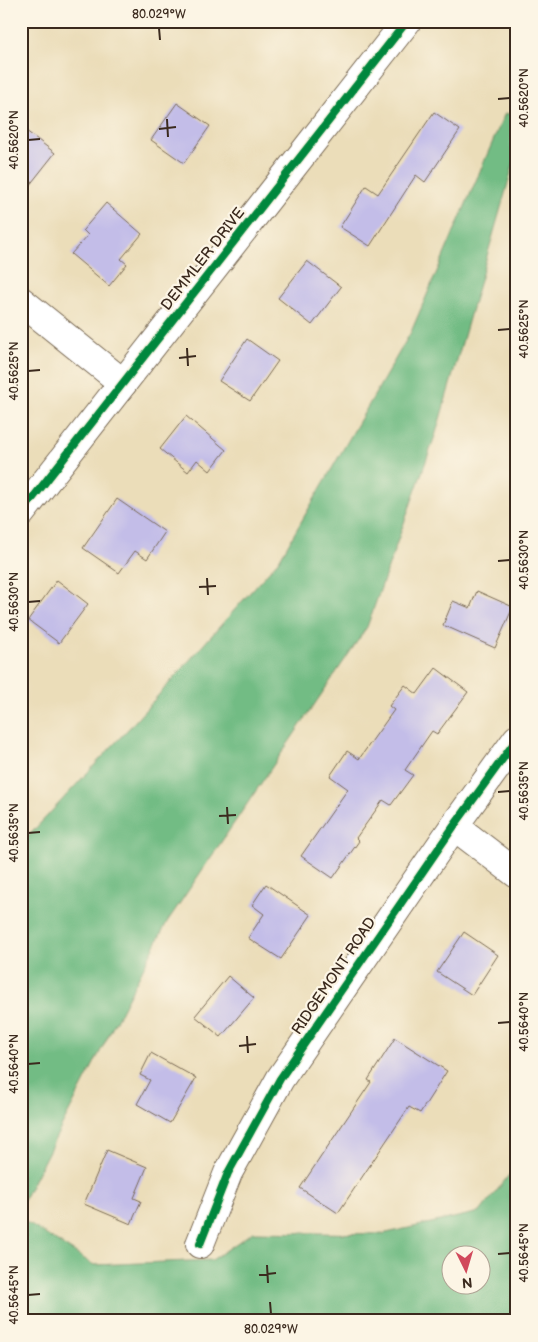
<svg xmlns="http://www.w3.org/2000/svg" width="538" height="1342" viewBox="0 0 538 1342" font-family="'Balsamiq Sans',sans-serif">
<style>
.forest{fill:#72bc84;stroke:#567351;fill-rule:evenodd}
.building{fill:#c3bde8}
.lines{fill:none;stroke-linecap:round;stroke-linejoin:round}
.minor-casing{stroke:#796954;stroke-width:30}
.minor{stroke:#fff;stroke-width:28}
.cycleway-casing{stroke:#fcf5e5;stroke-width:11}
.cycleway{stroke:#00873e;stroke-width:8}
.ticks{fill:none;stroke:#3b2a1e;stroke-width:2}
.labels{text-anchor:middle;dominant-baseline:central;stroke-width:4.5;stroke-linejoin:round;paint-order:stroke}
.street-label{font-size:15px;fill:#3b2a1e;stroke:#fcf5e5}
.neatline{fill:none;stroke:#3b2a1e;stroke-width:2}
.ticks-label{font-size:12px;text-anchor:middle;fill:#3b2a1e}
</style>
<rect width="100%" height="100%" fill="#fcf5e5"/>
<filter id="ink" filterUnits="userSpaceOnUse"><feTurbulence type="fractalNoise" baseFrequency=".02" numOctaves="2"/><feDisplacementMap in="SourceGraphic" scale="10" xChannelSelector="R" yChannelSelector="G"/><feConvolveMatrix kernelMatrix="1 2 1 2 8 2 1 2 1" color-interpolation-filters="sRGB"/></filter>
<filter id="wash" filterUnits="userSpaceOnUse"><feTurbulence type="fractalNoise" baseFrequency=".0096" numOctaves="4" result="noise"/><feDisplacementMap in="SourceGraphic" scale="20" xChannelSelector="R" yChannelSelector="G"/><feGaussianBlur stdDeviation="1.12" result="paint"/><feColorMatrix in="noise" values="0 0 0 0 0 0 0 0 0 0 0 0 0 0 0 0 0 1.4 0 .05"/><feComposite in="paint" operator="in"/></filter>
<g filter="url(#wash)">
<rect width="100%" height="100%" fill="#ebddb9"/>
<g class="forest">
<path d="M505,113L517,116V152L436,433L367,627L167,922L21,1205V844L130,727L279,560L411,332Z"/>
<path d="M513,1170H517V1321H21V1219L94,1265L212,1260L253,1232L382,1234L480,1212ZM450,1254H480V1284H450Z"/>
</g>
<g id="blocks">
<g class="building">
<path d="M177,103L210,126L184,163L151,140Z"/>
<path d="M434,112L460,130L425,182L416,175L370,246L340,227L366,186L378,194Z"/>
<path d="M21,127L55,153L21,196Z"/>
<path d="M106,203L142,234L121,259L127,264L109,286L71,254L88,235L83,230Z"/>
<path d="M307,261L341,287L312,325L278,298Z"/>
<path d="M247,339L278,361L250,401L219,381Z"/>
<path d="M186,416L226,450L210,471L197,460L188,472L160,449Z"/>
<path d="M117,499L165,532L147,559L135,551L119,573L83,548Z"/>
<path d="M57,580L88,604L59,643L28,620Z"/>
<path d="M477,591L513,607L495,648L443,625L453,601L470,608Z"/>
<path d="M436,668L468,692L437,734L432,731L405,770L413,775L391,805L383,800L356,838L359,841L333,878L301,856L348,789L330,776L347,751L359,759L394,710L389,706L405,685L417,694Z"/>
<path d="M266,884L311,915L281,959L248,938L264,914L252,905Z"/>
<path d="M464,932L498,955L472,995L437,972Z"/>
<path d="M228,976L254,998L221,1037L195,1016Z"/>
<path d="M395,1038L447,1071L420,1113L409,1107L338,1213L300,1188L371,1082L368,1080Z"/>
<path d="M151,1053L196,1078L170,1123L137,1104L150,1080L140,1075Z"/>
<path d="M107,1150L147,1167L134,1198L141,1201L131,1224L84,1204Z"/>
</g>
</g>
</g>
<g filter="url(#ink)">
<use href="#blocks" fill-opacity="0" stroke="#796954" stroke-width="1"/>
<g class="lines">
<defs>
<g id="minor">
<path d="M21,301L123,383"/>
<path d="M21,513L407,21"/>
<path d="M454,826L517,874"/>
<path d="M200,1244L228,1173L280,1079L454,826L517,739"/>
</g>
</defs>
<use href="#minor" class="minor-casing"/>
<use href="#minor" class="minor"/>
<defs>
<g id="cycleway">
<path d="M21,513L407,21"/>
<path d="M200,1244L228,1173L280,1079L454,826L517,739"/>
</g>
</defs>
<use href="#cycleway" class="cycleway-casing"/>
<use href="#cycleway" class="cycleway"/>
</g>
</g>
<path class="ticks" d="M159,28L160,40M498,99L510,98M167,119L168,137M159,129L176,127M28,140L40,139M498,330L510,329M187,348L188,366M179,358L196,356M28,371L40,370M498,561L510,560M207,578L208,595M199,587L216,586M28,602L40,601M498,792L510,791M227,807L228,824M219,816L236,815M28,833L40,832M498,1023L510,1022M247,1036L248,1053M239,1046L256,1044M28,1064L40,1063M498,1254L510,1253M267,1265L268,1283M259,1275L276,1273M28,1295L40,1294M270,1302L271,1314"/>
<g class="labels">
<g class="street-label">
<text transform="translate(203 259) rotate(-52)">DEMMLER DRIVE</text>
<text transform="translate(334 976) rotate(-56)">RIDGEMONT ROAD</text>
</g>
</g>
<rect width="538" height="1342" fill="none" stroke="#fcf5e5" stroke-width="55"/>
<g transform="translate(466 1270) rotate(175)"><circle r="24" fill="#fcf5e5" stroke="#afa495"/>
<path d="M0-4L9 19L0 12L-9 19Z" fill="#d1495b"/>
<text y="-8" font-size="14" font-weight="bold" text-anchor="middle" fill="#3b2a1e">N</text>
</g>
<rect x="28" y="28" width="482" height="1286" class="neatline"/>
<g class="ticks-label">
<text x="159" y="18">80.029°W</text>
<text transform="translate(524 98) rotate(-90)" y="4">40.5620°N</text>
<text transform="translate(14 140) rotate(-90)" y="4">40.5620°N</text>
<text transform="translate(524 329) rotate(-90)" y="4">40.5625°N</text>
<text transform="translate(14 371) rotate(-90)" y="4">40.5625°N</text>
<text transform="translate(524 560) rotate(-90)" y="4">40.5630°N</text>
<text transform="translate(14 602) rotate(-90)" y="4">40.5630°N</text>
<text transform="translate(524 791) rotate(-90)" y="4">40.5635°N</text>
<text transform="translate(14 833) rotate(-90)" y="4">40.5635°N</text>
<text transform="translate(524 1022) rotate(-90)" y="4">40.5640°N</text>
<text transform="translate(14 1064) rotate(-90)" y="4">40.5640°N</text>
<text transform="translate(524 1253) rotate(-90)" y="4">40.5645°N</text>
<text transform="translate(14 1295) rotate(-90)" y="4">40.5645°N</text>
<text x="271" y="1333">80.029°W</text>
</g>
</svg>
